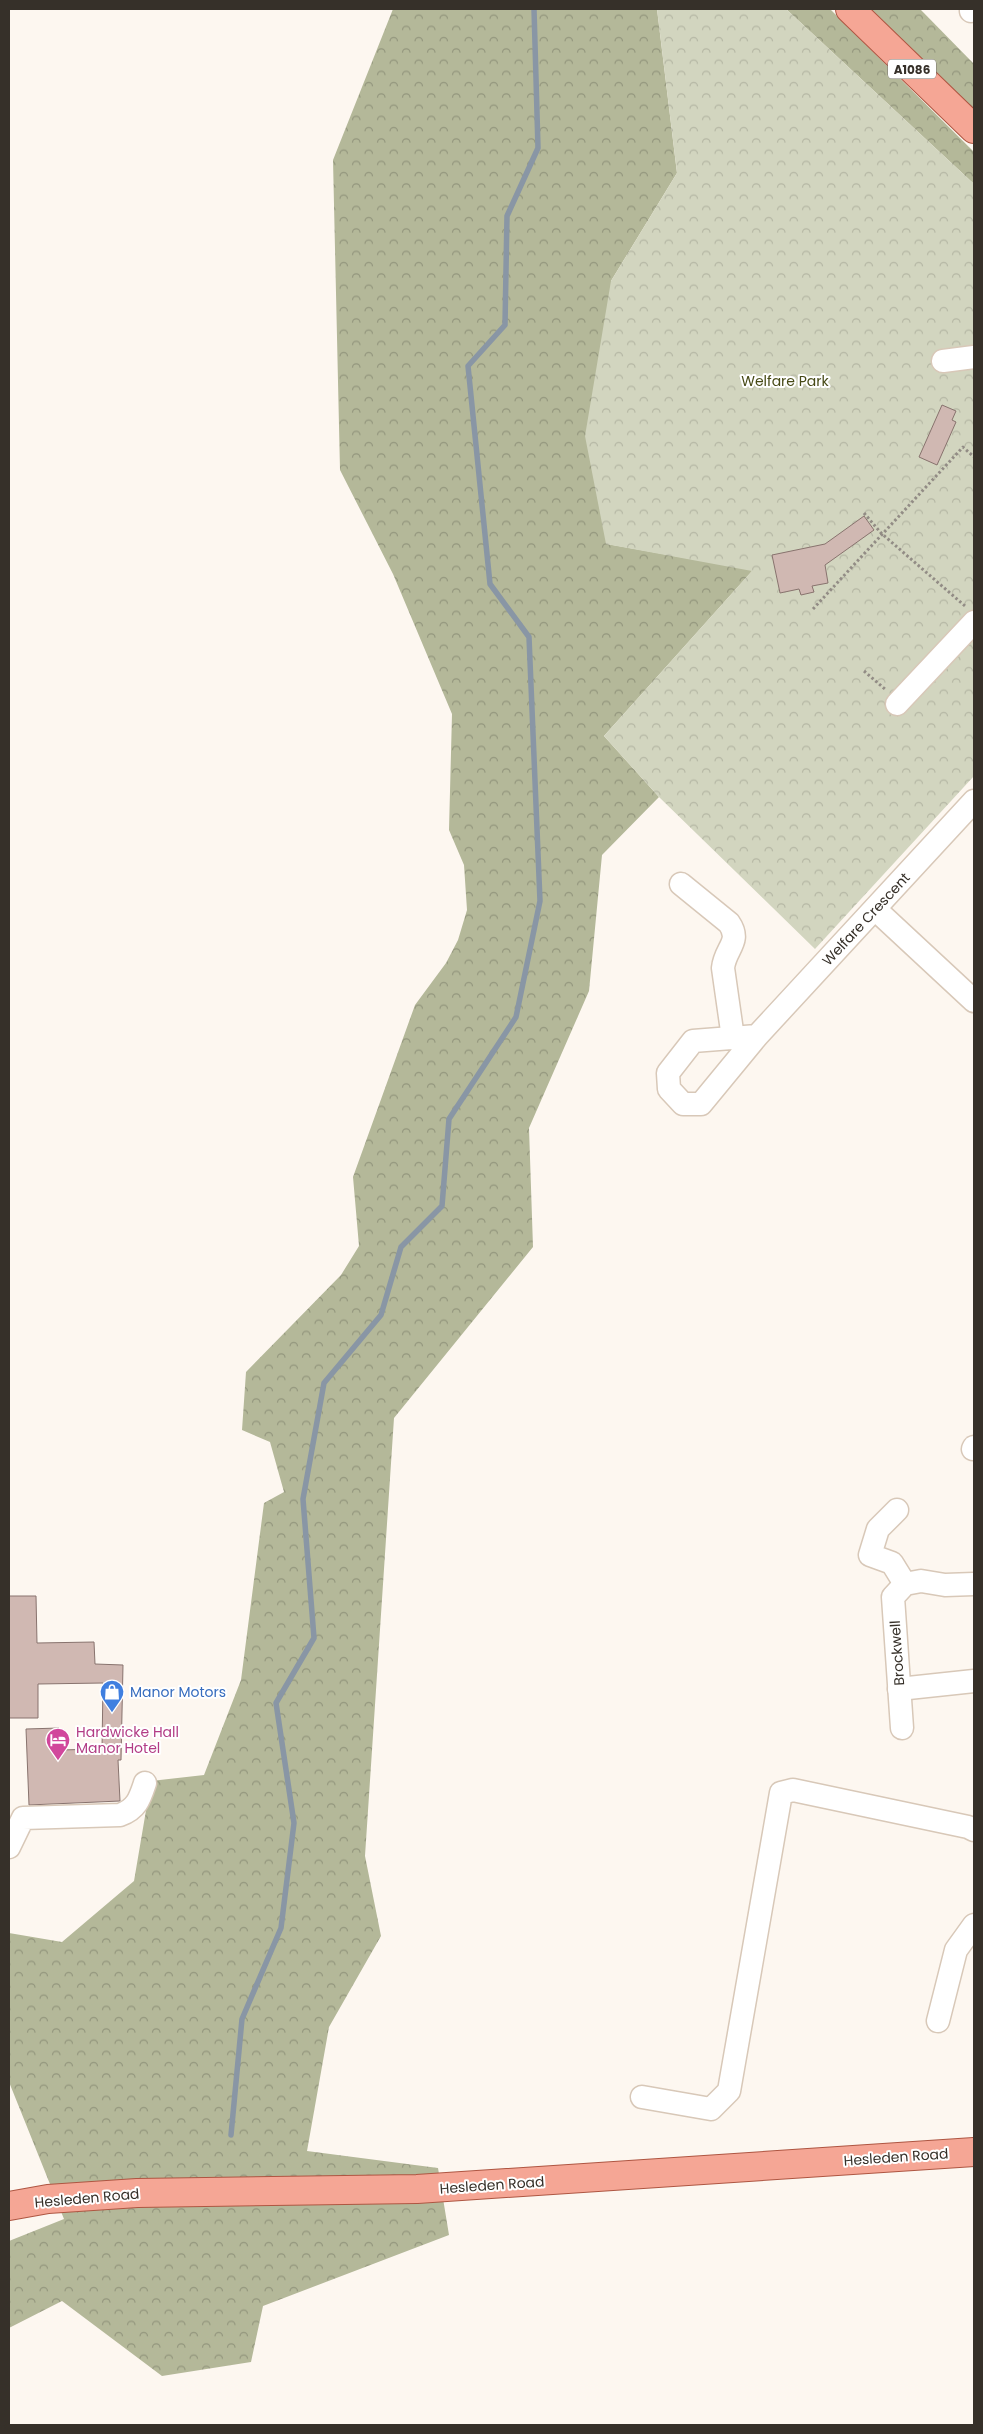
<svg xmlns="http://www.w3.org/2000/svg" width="983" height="2434" viewBox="0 0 983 2434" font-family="Poppins,sans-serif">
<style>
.forest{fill:url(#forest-crowns)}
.park{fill:url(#park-crowns)}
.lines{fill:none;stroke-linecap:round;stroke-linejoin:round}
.stream{stroke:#8996a5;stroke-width:5.5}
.building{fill:#d0b8b2;stroke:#88736e}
.minor-casing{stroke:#d8c8b8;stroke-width:25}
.major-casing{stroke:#ae5642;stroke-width:30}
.path{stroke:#928c85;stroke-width:3;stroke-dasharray:2.5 2.5;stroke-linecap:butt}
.minor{stroke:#fff;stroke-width:22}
.major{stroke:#f5a695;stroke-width:28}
.labels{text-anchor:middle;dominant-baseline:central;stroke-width:4;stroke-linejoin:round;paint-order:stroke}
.shield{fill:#fff;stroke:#726e69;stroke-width:1}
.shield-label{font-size:12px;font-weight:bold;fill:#363029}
.park-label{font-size:14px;fill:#474a16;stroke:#fff}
.street-label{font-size:14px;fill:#363029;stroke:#fff}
.shop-label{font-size:14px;fill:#366cbe;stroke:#fff;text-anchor:start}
.hotel-label{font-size:14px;fill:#b23c85;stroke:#fff;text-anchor:start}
</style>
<defs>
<pattern id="forest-crowns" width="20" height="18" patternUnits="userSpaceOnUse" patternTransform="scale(1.25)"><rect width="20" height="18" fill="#b4b899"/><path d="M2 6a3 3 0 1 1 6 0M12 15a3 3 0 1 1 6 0" fill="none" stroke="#93967d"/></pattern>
<pattern id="park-crowns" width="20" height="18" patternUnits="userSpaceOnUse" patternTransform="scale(1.25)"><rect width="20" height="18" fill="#d2d5bf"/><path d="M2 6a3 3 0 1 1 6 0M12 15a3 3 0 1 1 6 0" fill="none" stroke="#b5b7a4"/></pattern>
</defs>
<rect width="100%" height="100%" fill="#fdf7f0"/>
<g class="forest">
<path d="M393,9H657L677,173L611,281L607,544L753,570L604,736L659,797L602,855L589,991L529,1128L533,1247L394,1418L365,1856L381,1936L329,2027L307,2151L438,2168L449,2235L263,2306L251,2362L162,2376L62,2301L9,2328V2241L64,2219L9,2082V1933L62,1942L134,1881L151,1781L204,1775L241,1680L264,1503L284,1492L270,1442L242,1430L246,1372L341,1275L359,1246L353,1177L415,1005L446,963L458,940L467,910L464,865L449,830L452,714L393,574L340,470L333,160Z"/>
<path d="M786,9H830L974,152V184Z"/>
<path d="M868,9H920L974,64V114Z"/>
</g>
<path class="park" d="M657,9H786L974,184V776L815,949L659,797L604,736L752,571L606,544L585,436L611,281L677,173Z"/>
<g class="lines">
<path class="stream" d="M231,2135L242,2019L281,1928L294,1823L276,1703L314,1638L303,1499L324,1383L381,1315L401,1247L442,1206L449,1119L516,1017L540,901L529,637L490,584L468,366L505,325L507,216L538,148L534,9"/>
</g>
<g class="building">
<path d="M942,405L956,411L952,420L956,422L937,465L919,457Z"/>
<path d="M864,516L874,530L825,565L828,583L812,586L814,592L801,595L799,589L780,593L772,555L825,544Z"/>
<path d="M9,1596H36L37,1643L94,1642L95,1664L123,1665L121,1760H118L120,1801L29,1805L26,1729L59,1728L60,1750L102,1749L103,1683L38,1684V1718H9Z"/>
</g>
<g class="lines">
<defs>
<g id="minor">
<path d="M971,11L973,9"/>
<path d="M943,361L974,357"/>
<path d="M897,704L974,622"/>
<path d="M681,884L729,923C742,942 725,948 723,968L733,1038"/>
<path d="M875,909L974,1001"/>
<path d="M757,1036L693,1041L668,1073L669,1089L683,1104H701L757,1036L974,801"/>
<path d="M973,1449L974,1447"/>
<path d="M897,1510L878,1529L870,1555L892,1563L905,1584"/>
<path d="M899,1689L974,1681"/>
<path d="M902,1728L893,1597L905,1584L921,1581L945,1585L974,1584"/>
<path d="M9,1847L23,1818L120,1815C137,1809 140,1798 145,1783"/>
<path d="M938,2021L956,1950L974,1925"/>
<path d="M642,2097L711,2109L729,2091L781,1793L793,1790L968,1827L974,1830"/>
</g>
<g id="major">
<path d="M850,9L974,129"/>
<path d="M9,2206L48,2199L137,2193L417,2189L974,2152"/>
</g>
</defs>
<use href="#minor" class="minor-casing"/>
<use href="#major" class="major-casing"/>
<g class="path">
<path d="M864,513L881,533L965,606"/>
<path d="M813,609L963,447L974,457"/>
<path d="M864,671L886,690"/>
</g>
<use href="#minor" class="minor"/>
<use href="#major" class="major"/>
</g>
<defs>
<symbol id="shop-pin" viewBox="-11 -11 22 30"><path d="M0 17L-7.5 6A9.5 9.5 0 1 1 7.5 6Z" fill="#3f7fe0" stroke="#fff"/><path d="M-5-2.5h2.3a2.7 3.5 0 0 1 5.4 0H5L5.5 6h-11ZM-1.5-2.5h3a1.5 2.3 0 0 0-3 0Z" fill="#fff"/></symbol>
<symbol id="hotel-pin" viewBox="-11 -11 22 30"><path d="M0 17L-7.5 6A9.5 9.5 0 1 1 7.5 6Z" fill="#d1479c" stroke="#fff"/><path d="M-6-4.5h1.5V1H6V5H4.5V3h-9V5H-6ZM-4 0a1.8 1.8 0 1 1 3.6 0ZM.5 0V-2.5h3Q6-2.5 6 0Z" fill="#fff"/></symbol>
</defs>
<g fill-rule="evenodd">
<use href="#shop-pin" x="98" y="1678" width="28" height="38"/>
<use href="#hotel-pin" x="44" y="1726" width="28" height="38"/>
</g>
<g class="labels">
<rect class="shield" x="888" y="59.5" width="48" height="19" rx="4"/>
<g class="shield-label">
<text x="912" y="69">A1086</text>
</g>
<g class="park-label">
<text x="785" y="381">Welfare Park</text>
</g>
<g class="street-label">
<text transform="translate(866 919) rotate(-47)">Welfare Crescent</text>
<text transform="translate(897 1653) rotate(-94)">Brockwell</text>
<text transform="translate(896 2157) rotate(-4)">Hesleden Road</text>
<text transform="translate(492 2185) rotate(-4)">Hesleden Road</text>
<text transform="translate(87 2198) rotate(-5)">Hesleden Road</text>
</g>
<g class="shop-label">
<text x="130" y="1692">Manor Motors</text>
</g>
<g class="hotel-label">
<text x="76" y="1732">Hardwicke Hall<tspan x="76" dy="16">Manor Hotel</tspan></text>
</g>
</g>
<rect width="983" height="2434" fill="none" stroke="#363029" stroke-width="20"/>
</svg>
